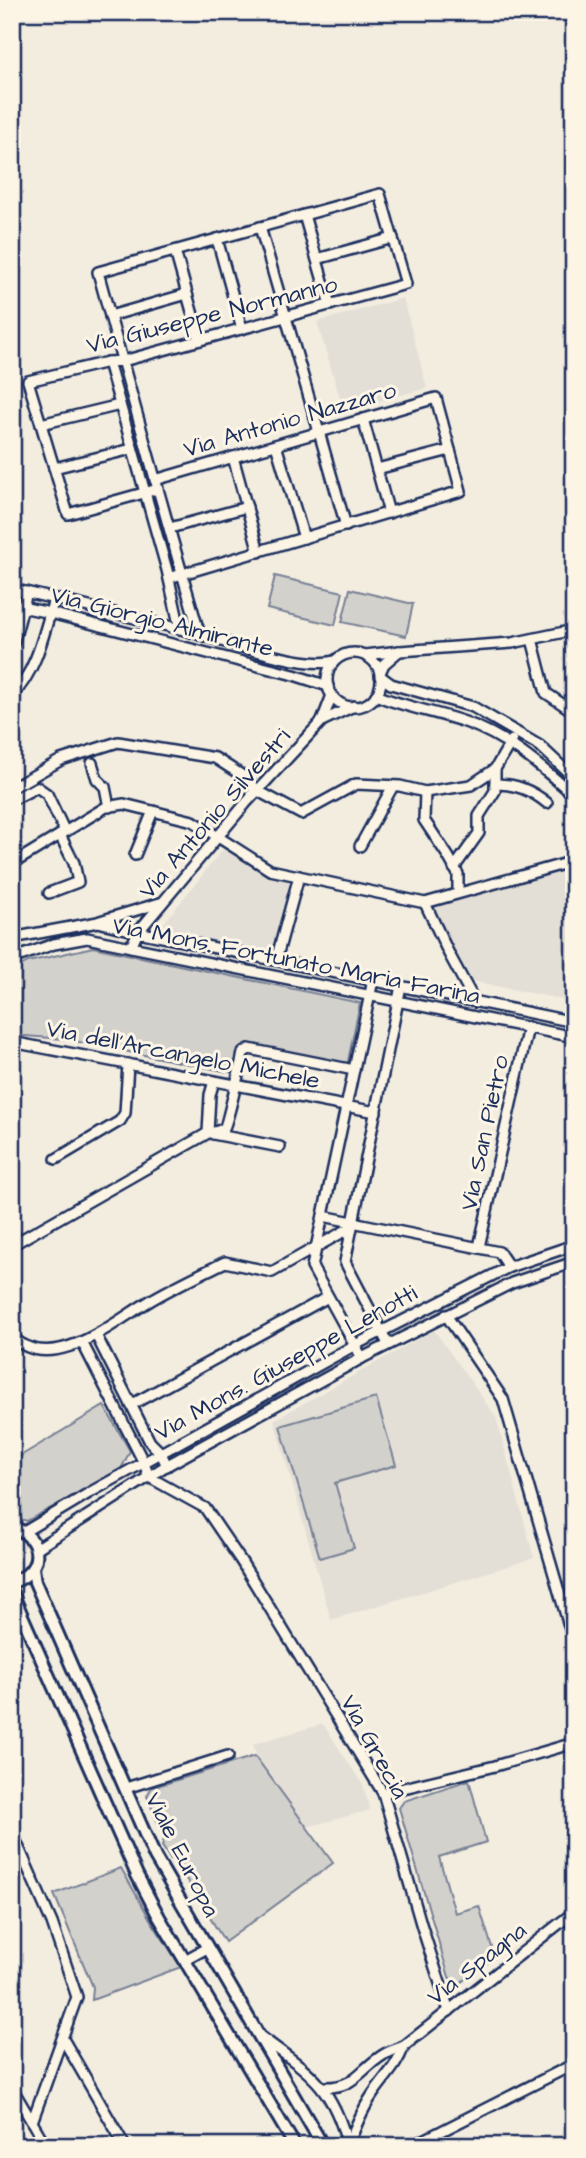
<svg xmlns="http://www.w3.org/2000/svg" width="586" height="2158" viewBox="0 0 586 2158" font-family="'Architects Daughter',sans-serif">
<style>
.built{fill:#e3dfd6}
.green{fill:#d3d1cc;stroke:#778095;stroke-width:2}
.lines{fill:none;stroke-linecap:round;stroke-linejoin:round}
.minor-casing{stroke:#1b2f5e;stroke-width:14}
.tertiary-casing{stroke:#1b2f5e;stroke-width:16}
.minor{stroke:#fcf5e5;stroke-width:9}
.tertiary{stroke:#fcf5e5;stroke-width:10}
.labels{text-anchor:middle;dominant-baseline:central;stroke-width:6;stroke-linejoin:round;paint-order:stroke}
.street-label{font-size:24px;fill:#1b2f5e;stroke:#fcf5e5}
</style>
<rect width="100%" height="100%" fill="#f3ede0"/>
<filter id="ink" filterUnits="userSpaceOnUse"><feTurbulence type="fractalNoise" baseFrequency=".0143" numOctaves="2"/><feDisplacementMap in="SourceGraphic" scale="14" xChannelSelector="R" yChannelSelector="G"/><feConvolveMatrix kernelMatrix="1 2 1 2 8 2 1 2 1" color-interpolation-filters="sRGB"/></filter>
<g filter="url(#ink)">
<g class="built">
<path d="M403,298L427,388L344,411L317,322Z"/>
<path d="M223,849L265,875L288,880L290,886L274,952L166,930L163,924Z"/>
<path d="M564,869L574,871V1002L467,980L433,907Z"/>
<path d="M434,1330L496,1417L534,1558L331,1620L274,1420Z"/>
<path d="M323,1724L363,1785L370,1810L307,1827L258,1760L253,1744Z"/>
</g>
<g class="green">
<path d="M275,576L343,592L335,625L267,609Z"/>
<path d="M350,589L413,604L406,636L342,622Z"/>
<path d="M93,947L360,1003L347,1066L244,1044L234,1073L64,1039L12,1035V971L28,962Z"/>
<path d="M376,1398L396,1465L335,1483L354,1548L320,1558L280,1426Z"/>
<path d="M104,1406L130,1451L120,1471L27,1521L12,1517V1461Z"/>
<path d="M255,1756L333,1863L225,1942L175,1861L170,1859L162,1846L164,1838L147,1796L151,1788Z"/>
<path d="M469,1780L486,1842L439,1857L455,1913L479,1906L495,1957L460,1983H454L449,1977L399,1808L404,1801Z"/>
<path d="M121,1868L150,1919L181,1967L92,2000L93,1987L54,1894Z"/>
</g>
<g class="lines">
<defs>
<g id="minor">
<path d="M304,215L330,305"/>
<path d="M260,227L346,526"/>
<path d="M217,239L242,329"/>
<path d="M175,251L200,340"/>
<path d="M317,259L393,238"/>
<path d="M110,316L187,294"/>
<path d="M108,362L167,570L180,629"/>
<path d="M363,419L389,513"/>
<path d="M41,424L120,405"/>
<path d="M276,445L304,538"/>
<path d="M233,457L259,552"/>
<path d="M54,468L132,449"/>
<path d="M377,469L450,450"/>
<path d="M155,480L436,398L461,491L169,578"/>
<path d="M158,489L68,514L28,381L108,362L123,361L406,284L380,194L98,272C131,393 164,514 200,635"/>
<path d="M170,528L247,507"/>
<path d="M12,589C69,602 127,616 184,630C219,639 303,670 334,661"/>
<path d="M12,605L50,613L294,675L328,686"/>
<path d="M532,639L546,693L574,712"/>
<path d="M12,648L27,592"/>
<circle cx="354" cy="680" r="27"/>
<path d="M365,655L400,651L512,643L574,630"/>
<path d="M380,673L384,664L399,651"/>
<path d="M380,676L391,684L473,707L540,746L574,778"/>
<path d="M376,695C404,707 436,712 465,722C508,737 540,766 574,795"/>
<path d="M12,696C37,670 44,633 54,599"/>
<path d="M322,721L332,695"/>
<path d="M92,763L97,779L105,787L109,807"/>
<path d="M495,784C516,784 531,790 547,803"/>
<path d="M12,788L61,760L118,742L215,758L243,776L256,789L252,794"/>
<path d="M258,791L301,814L356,784L400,786L425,792L424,820L448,856L458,874V893"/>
<path d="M425,792L471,785L495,769L512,740"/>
<path d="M12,800L37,787L47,794L65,832"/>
<path d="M360,846L393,786"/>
<path d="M135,855L153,811"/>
<path d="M12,864L106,807L124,804L193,821L270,870L425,903L574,861"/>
<path d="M454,868L479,833V816L495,791V769"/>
<path d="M49,893L78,882L74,863L60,835"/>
<path d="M425,903L449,954L475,1002"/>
<path d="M100,921L160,903"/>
<path d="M12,938L98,922L138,932L574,1022"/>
<path d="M131,947L138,932L246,803L322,721L354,706"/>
<path d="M12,959L54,944L87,938L574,1037"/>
<path d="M276,960L299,876"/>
<path d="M12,1042L376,1112"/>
<path d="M208,1133L210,1095L214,1081"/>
<path d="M213,1134L280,1147"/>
<path d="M56,1159L120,1121L125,1113L128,1064"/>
<path d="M323,1216L499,1252L509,1267"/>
<path d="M12,1245L208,1133C213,1132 220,1131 224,1128C227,1125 241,1063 243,1053L249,1049L354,1070"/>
<path d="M479,1247L528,1027"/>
<path d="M446,1315L503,1399L574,1643"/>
<path d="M96,1335L150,1442L161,1453L167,1466"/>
<path d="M12,1336C50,1376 113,1323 148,1302C173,1287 199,1275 225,1262L272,1272L350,1228"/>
<path d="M82,1342L144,1463L149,1477L205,1508L241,1561L383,1793L422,1927L449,2011"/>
<path d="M388,1344L345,1262L401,986"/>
<path d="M362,1358L312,1267L373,980"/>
<path d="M131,1405L328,1297"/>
<path d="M24,1532L89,1493L355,1345L509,1267L574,1245"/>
<path d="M36,1549L164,1467L362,1358L512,1283L574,1262"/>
<path d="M126,1788L228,1756"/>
<path d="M383,1793L495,1766L574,1743"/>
<path d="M12,1832L52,1923L77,1997L32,2122"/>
<path d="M185,1960L207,1948"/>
<path d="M260,2036C310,2073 332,2084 348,2146"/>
<path d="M63,2039L125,2146"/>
<path d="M324,2087C355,2088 359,2070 383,2055C389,2051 397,2049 404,2046L574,1912"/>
<path d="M12,2088L46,2146"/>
<path d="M348,2146C355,2128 362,2110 373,2094C386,2075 396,2068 404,2046"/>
<path d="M412,2146L574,2064"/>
</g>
<g id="tertiary">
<path d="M12,1527C45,1537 44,1573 12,1582"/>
<path d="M33,1568L35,1582L155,1857L323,2146"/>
<path d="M12,1593L137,1875L159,1917L295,2146"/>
</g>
</defs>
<use href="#minor" class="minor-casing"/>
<use href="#tertiary" class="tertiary-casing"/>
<use href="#minor" class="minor"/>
<use href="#tertiary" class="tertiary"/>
</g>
</g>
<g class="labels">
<g class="street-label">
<text transform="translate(212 315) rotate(-14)">Via Giuseppe Normanno</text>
<text transform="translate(290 420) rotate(-16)">Via Antonio Nazzaro</text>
<text transform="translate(162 622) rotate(14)">Via Giorgio Almirante</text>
<text transform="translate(215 814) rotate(-49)">Via Antonio Silvestri</text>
<text transform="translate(296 961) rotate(11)">Via Mons. Fortunato Maria Farina</text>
<text transform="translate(183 1055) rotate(11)">Via dell'Arcangelo Michele</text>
<text transform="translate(485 1133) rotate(-78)">Via San Pietro</text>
<text transform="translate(286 1363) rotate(-29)">Via Mons. Giuseppe Lenotti</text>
<text transform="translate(374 1747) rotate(61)">Via Grecia</text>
<text transform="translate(182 1855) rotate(63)">Viale Europa</text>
<text transform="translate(477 1964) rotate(-38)">Via Spagna</text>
</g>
</g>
<rect width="586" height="2158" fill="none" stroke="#fcf5e5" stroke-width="42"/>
<rect x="21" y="21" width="544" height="2116" fill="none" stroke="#1b2f5e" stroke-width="2.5" filter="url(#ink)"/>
</svg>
